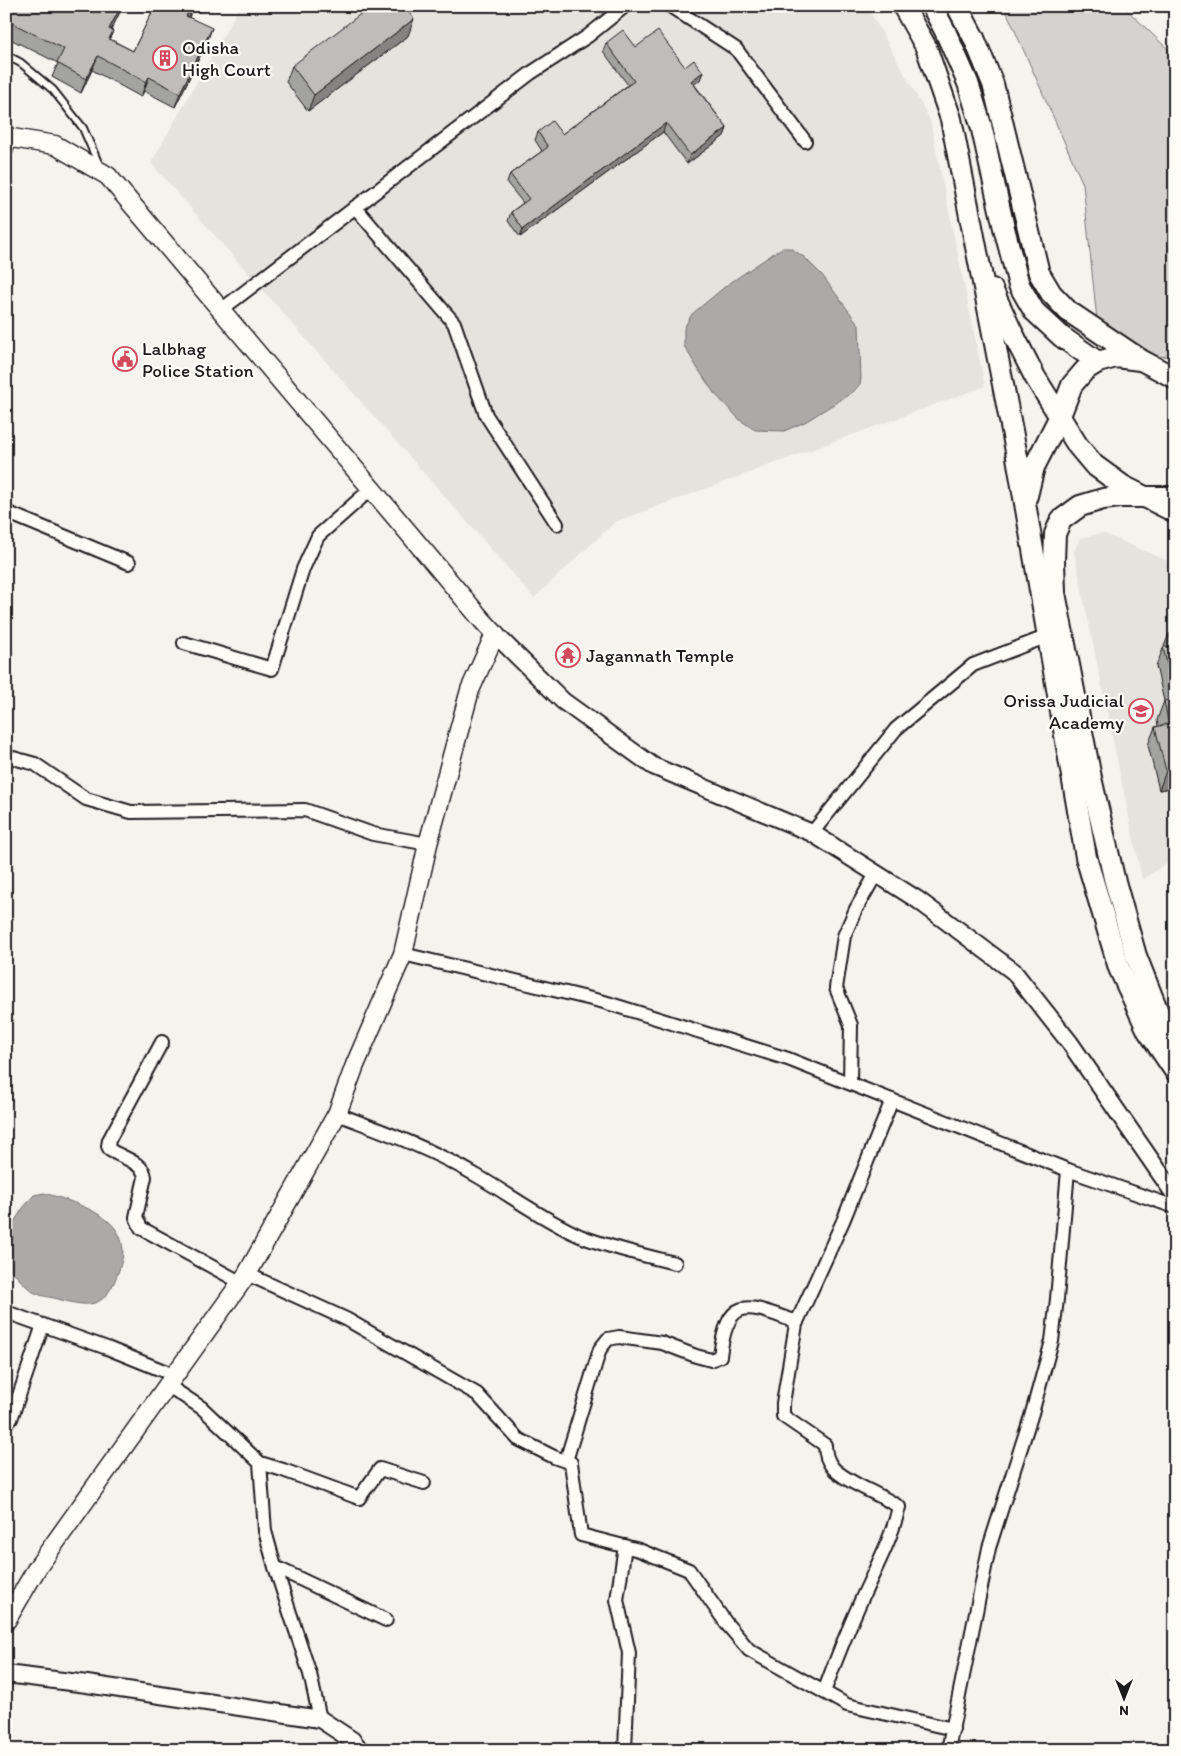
<svg xmlns="http://www.w3.org/2000/svg" width="1181" height="1756" viewBox="0 0 1181 1756" font-family="Itim,sans-serif">
<style>
.built{fill:#e4e3de}
.green{fill:#d4d3cf;stroke:#787876}
.water{fill:#abaaa6;stroke:#72716f}
.lines{fill:none;stroke-linecap:round;stroke-linejoin:round}
.service-casing{stroke:#1c1c1c;stroke-width:10}
.minor-casing{stroke:#1c1c1c;stroke-width:16}
.tertiary-casing{stroke:#1c1c1c;stroke-width:20}
.secondary-casing{stroke:#1c1c1c;stroke-width:21}
.primary-casing{stroke:#1c1c1c;stroke-width:24}
.service{stroke:#fdfcf7;stroke-width:6}
.minor{stroke:#fdfcf7;stroke-width:12}
.tertiary{stroke:#fdfcf7;stroke-width:16}
.secondary{stroke:#fdfcf7;stroke-width:18}
.primary{stroke:#fdfcf7;stroke-width:20}
.wall{fill:#a3a3a0;stroke:#1c1c1c}
.shaded-wall{fill:#858482;stroke:#1c1c1c}
.building{fill:#bebdba;stroke:#1c1c1c}
.labels{text-anchor:middle;dominant-baseline:central;stroke-width:4.5;stroke-linejoin:round;paint-order:stroke}
.poi-label{font-size:19px;fill:#1c1c1c;stroke:#fdfcf7;text-anchor:start}
</style>
<rect width="100%" height="100%" fill="#f4f3ee"/>
<filter id="ink" filterUnits="userSpaceOnUse"><feTurbulence type="fractalNoise" baseFrequency=".02" numOctaves="2"/><feDisplacementMap in="SourceGraphic" scale="10" xChannelSelector="R" yChannelSelector="G"/><feConvolveMatrix kernelMatrix="1 2 1 2 8 2 1 2 1" color-interpolation-filters="sRGB"/></filter>
<g filter="url(#ink)">
<g class="built">
<path d="M240,6H867L930,120L985,386L615,522L534,598L151,163Z"/>
<path d="M1103,533L1175,564V857L1142,880L1074,552L1080,538Z"/>
</g>
<path class="green" d="M1004,6H1123L1175,56V355L1142,359L1098,330L1083,184Z"/>
<g class="water">
<path d="M783,248H790L804,257L822,275L859,325L861,379L860,384L853,392L805,422L784,431L755,430L740,420L714,393L698,369L684,346V328L692,314L727,285L777,251Z"/>
<path d="M44,1193C65,1199 105,1211 117,1231C125,1244 124,1256 119,1270C106,1307 94,1309 58,1299C51,1297 39,1296 33,1292C23,1285 15,1273 6,1265V1242L12,1225L23,1208L34,1195Z"/>
</g>
<g class="lines">
<defs>
<path id="service" d="M6,55L21,63L53,90L83,128L100,167"/>
<g id="minor">
<path d="M670,6L736,49L805,141"/>
<path d="M6,150L11,137"/>
<path d="M355,207L454,323L486,415L557,524"/>
<path d="M221,310L531,73L588,36L625,6"/>
<path d="M6,512L129,563"/>
<path d="M184,643L272,669L303,569L318,536L371,489"/>
<path d="M6,756L35,764L86,799L131,812L305,810L373,834L428,844"/>
<path d="M812,833L896,729L973,665L1048,636"/>
<path d="M403,954L604,1002L788,1059L1068,1170L1175,1207"/>
<path d="M162,1042L109,1140L108,1146L110,1150C121,1157 144,1163 145,1177L136,1217L141,1228L240,1282"/>
<path d="M850,1083L851,1025L836,988L844,936L856,909L876,874"/>
<path d="M337,1114C385,1132 434,1150 479,1177C513,1197 544,1220 580,1236C611,1248 643,1255 675,1263"/>
<path d="M247,1274L346,1319L477,1394L518,1439L554,1457L571,1463L581,1535L639,1550L689,1570L726,1623L749,1650L847,1705L953,1729"/>
<path d="M6,1312L107,1348L174,1375"/>
<path d="M167,1385L202,1408L260,1463L265,1531L275,1567L310,1674L320,1719"/>
<path d="M11,1419L43,1325"/>
<path d="M566,1461L600,1349L608,1339L619,1337L662,1343L696,1356L711,1360L720,1356C728,1291 750,1306 797,1322"/>
<path d="M260,1463L283,1470L359,1498L380,1469L424,1483"/>
<path d="M275,1567L386,1620"/>
<path d="M824,1692C836,1659 849,1627 863,1596C876,1567 892,1538 899,1507C880,1494 847,1483 833,1468C827,1461 825,1453 825,1445L783,1416V1403L796,1324L843,1221L892,1100"/>
<path d="M625,1750L629,1653L617,1600L625,1546"/>
<path d="M948,1750L989,1548L1032,1413L1052,1341L1057,1299L1068,1170"/>
</g>
<g id="tertiary">
<path d="M495,634L563,701L653,766L812,833L918,900L1013,971L1070,1043L1175,1195"/>
<path d="M6,1674L87,1684L320,1719L352,1740L360,1750"/>
</g>
<path id="secondary" d="M6,137L55,145L108,176L482,620L495,634L470,690L428,844L403,954L355,1065L337,1114L247,1274L37,1568L6,1621"/>
<g id="primary">
<path d="M903,6L926,47L951,119L1016,451L1086,857L1119,968L1148,1031L1175,1071"/>
<path d="M932,6L945,31L968,83L981,125L1004,228L1019,285L1034,311L1062,337L1098,362"/>
<path d="M957,6L974,38L993,84L1039,273L1051,293L1068,311L1141,360L1175,378"/>
<path d="M992,289L1011,330L1035,377L1078,446L1094,465L1123,486L1175,512"/>
<path d="M1027,496L1034,467L1060,416L1072,385L1085,370L1098,362L1116,357L1140,360"/>
<path d="M1175,497H1120L1103,499L1080,506L1061,520L1055,534L1054,561L1055,593L1091,778L1114,878L1136,956L1162,1022L1175,1040"/>
</g>
</defs>
<use href="#service" class="service-casing"/>
<use href="#minor" class="minor-casing"/>
<use href="#tertiary" class="tertiary-casing"/>
<use href="#secondary" class="secondary-casing"/>
<use href="#primary" class="primary-casing"/>
<use href="#service" class="service"/>
<use href="#minor" class="minor"/>
<use href="#tertiary" class="tertiary"/>
<use href="#secondary" class="secondary"/>
<use href="#primary" class="primary"/>
</g>
<g class="wall">
<path d="M6,6H123L111,30L113,31L110,39L133,51L155,6H202L200,12L193,9L189,17L207,42L175,107L144,91L141,97L92,70L81,93L52,77L58,63L6,37Z"/>
<path d="M408,36L308,111L286,82L292,66Z"/>
<path d="M606,43L636,47L685,67L700,80L694,84L727,128L724,136L687,164L663,132L520,237L508,221L511,212L523,203L507,183L510,174L542,151L535,140L538,132L562,134L628,85L603,51Z"/>
<path d="M1175,633V787L1159,790L1148,745L1155,727L1158,726L1157,720L1164,701L1156,666L1169,634Z"/>
</g>
<g class="shaded-wall">
<path d="M121,6H123L104,44L109,29Z"/>
<path d="M192,6H194L193,9L181,31L186,16Z"/>
<path d="M414,19L408,36L308,111L314,95Z"/>
<path d="M212,28L207,42L175,107L180,93Z"/>
<path d="M98,56L92,70L81,93L86,79Z"/>
<path d="M703,72L700,80L688,89L691,81Z"/>
<path d="M149,77L144,91L141,97L146,82Z"/>
<path d="M666,123L663,132L520,237L523,229Z"/>
<path d="M727,128L724,136L687,164L690,155Z"/>
<path d="M1175,770V787L1159,790L1166,771Z"/>
</g>
<g class="building">
<path d="M6,6H121L109,29L113,31L109,39L133,51L155,6H192L186,16L212,28L180,93L149,77L146,82L98,56L86,79L57,63L64,49L6,20Z"/>
<path d="M371,6H404L414,19L314,95L292,66Z"/>
<path d="M623,30L636,47L658,31L685,67L694,60L703,72L691,81L727,128L690,155L666,123L523,229L511,212L529,199L510,174L548,147L538,132L552,121L562,134L634,81L606,43Z"/>
<path d="M1175,633V699L1163,647L1171,646L1169,634Z"/>
<path d="M1175,699V770L1166,771L1155,727L1169,724L1164,701Z"/>
</g>
</g>
<defs>
<symbol id="building-ring" viewBox="-11 -11 22 22"><circle r="9.5" fill="#fdfcf7" stroke="#d1495b" stroke-width="1.5"/><path d="M-4-6H4V6H1V3H-1V6H-4ZM-2.5-4.3h1.7v1.8h-1.7ZM.8-4.3h1.7v1.8H.8ZM-2.5-1h1.7V.8h-1.7ZM.8-1h1.7V.8H.8Z" fill="#d1495b"/></symbol>
<symbol id="civic-ring" viewBox="-11 -11 22 22"><circle r="9.5" fill="#fdfcf7" stroke="#d1495b" stroke-width="1.5"/><path d="M-.6-6.5H3V-4.5H.6V-3L4-1V1h2V6H-6V1h2V-1L-.6-3ZM-1.2 2.5V6h2.4V2.5Z" fill="#d1495b"/></symbol>
<symbol id="temple-ring" viewBox="-11 -11 22 22"><circle r="9.5" fill="#fdfcf7" stroke="#d1495b" stroke-width="1.5"/><path d="M0-6L5-2H3V0L6.5 2.5H4V6H1.5V3h-3V6H-4V2.5H-6.5L-3 0V-2H-5Z" fill="#d1495b"/></symbol>
<symbol id="university-ring" viewBox="-11 -11 22 22"><circle r="9.5" fill="#fdfcf7" stroke="#d1495b" stroke-width="1.5"/><path d="M0-5L7-2L0 1L-7-2ZM-4 1L0 2.5L4 1V4Q0 6-4 4Z" fill="#d1495b"/></symbol>
</defs>
<g fill-rule="evenodd">
<use href="#building-ring" x="151" y="44" width="28" height="28"/>
<use href="#civic-ring" x="111" y="345" width="28" height="28"/>
<use href="#temple-ring" x="554" y="641" width="28" height="28"/>
<use href="#university-ring" x="1127" y="697" width="28" height="28"/>
</g>
<g class="labels">
<g class="poi-label">
<text x="182" y="47">Odisha<tspan x="182" dy="22">High Court</tspan></text>
<text x="142" y="348">Lalbhag<tspan x="142" dy="22">Police Station</tspan></text>
<text x="586" y="655">Jagannath Temple</text>
<text x="1124" y="700" text-anchor="end">Orissa Judicial<tspan x="1124" dy="22">Academy</tspan></text>
</g>
</g>
<rect width="1181" height="1756" fill="none" stroke="#fdfcf7" stroke-width="25"/>
<rect x="12" y="12" width="1156" height="1731" fill="none" stroke="#1c1c1c" stroke-width="2" filter="url(#ink)"/>
<g transform="translate(1124 1698) rotate(180)" stroke="#fdfcf7" stroke-width="4" paint-order="stroke">
<path d="M0-4L9 19L0 12L-9 19Z" fill="#1c1c1c"/>
<text y="-8" font-size="14" font-weight="bold" text-anchor="middle" fill="#1c1c1c">N</text>
</g>
</svg>
